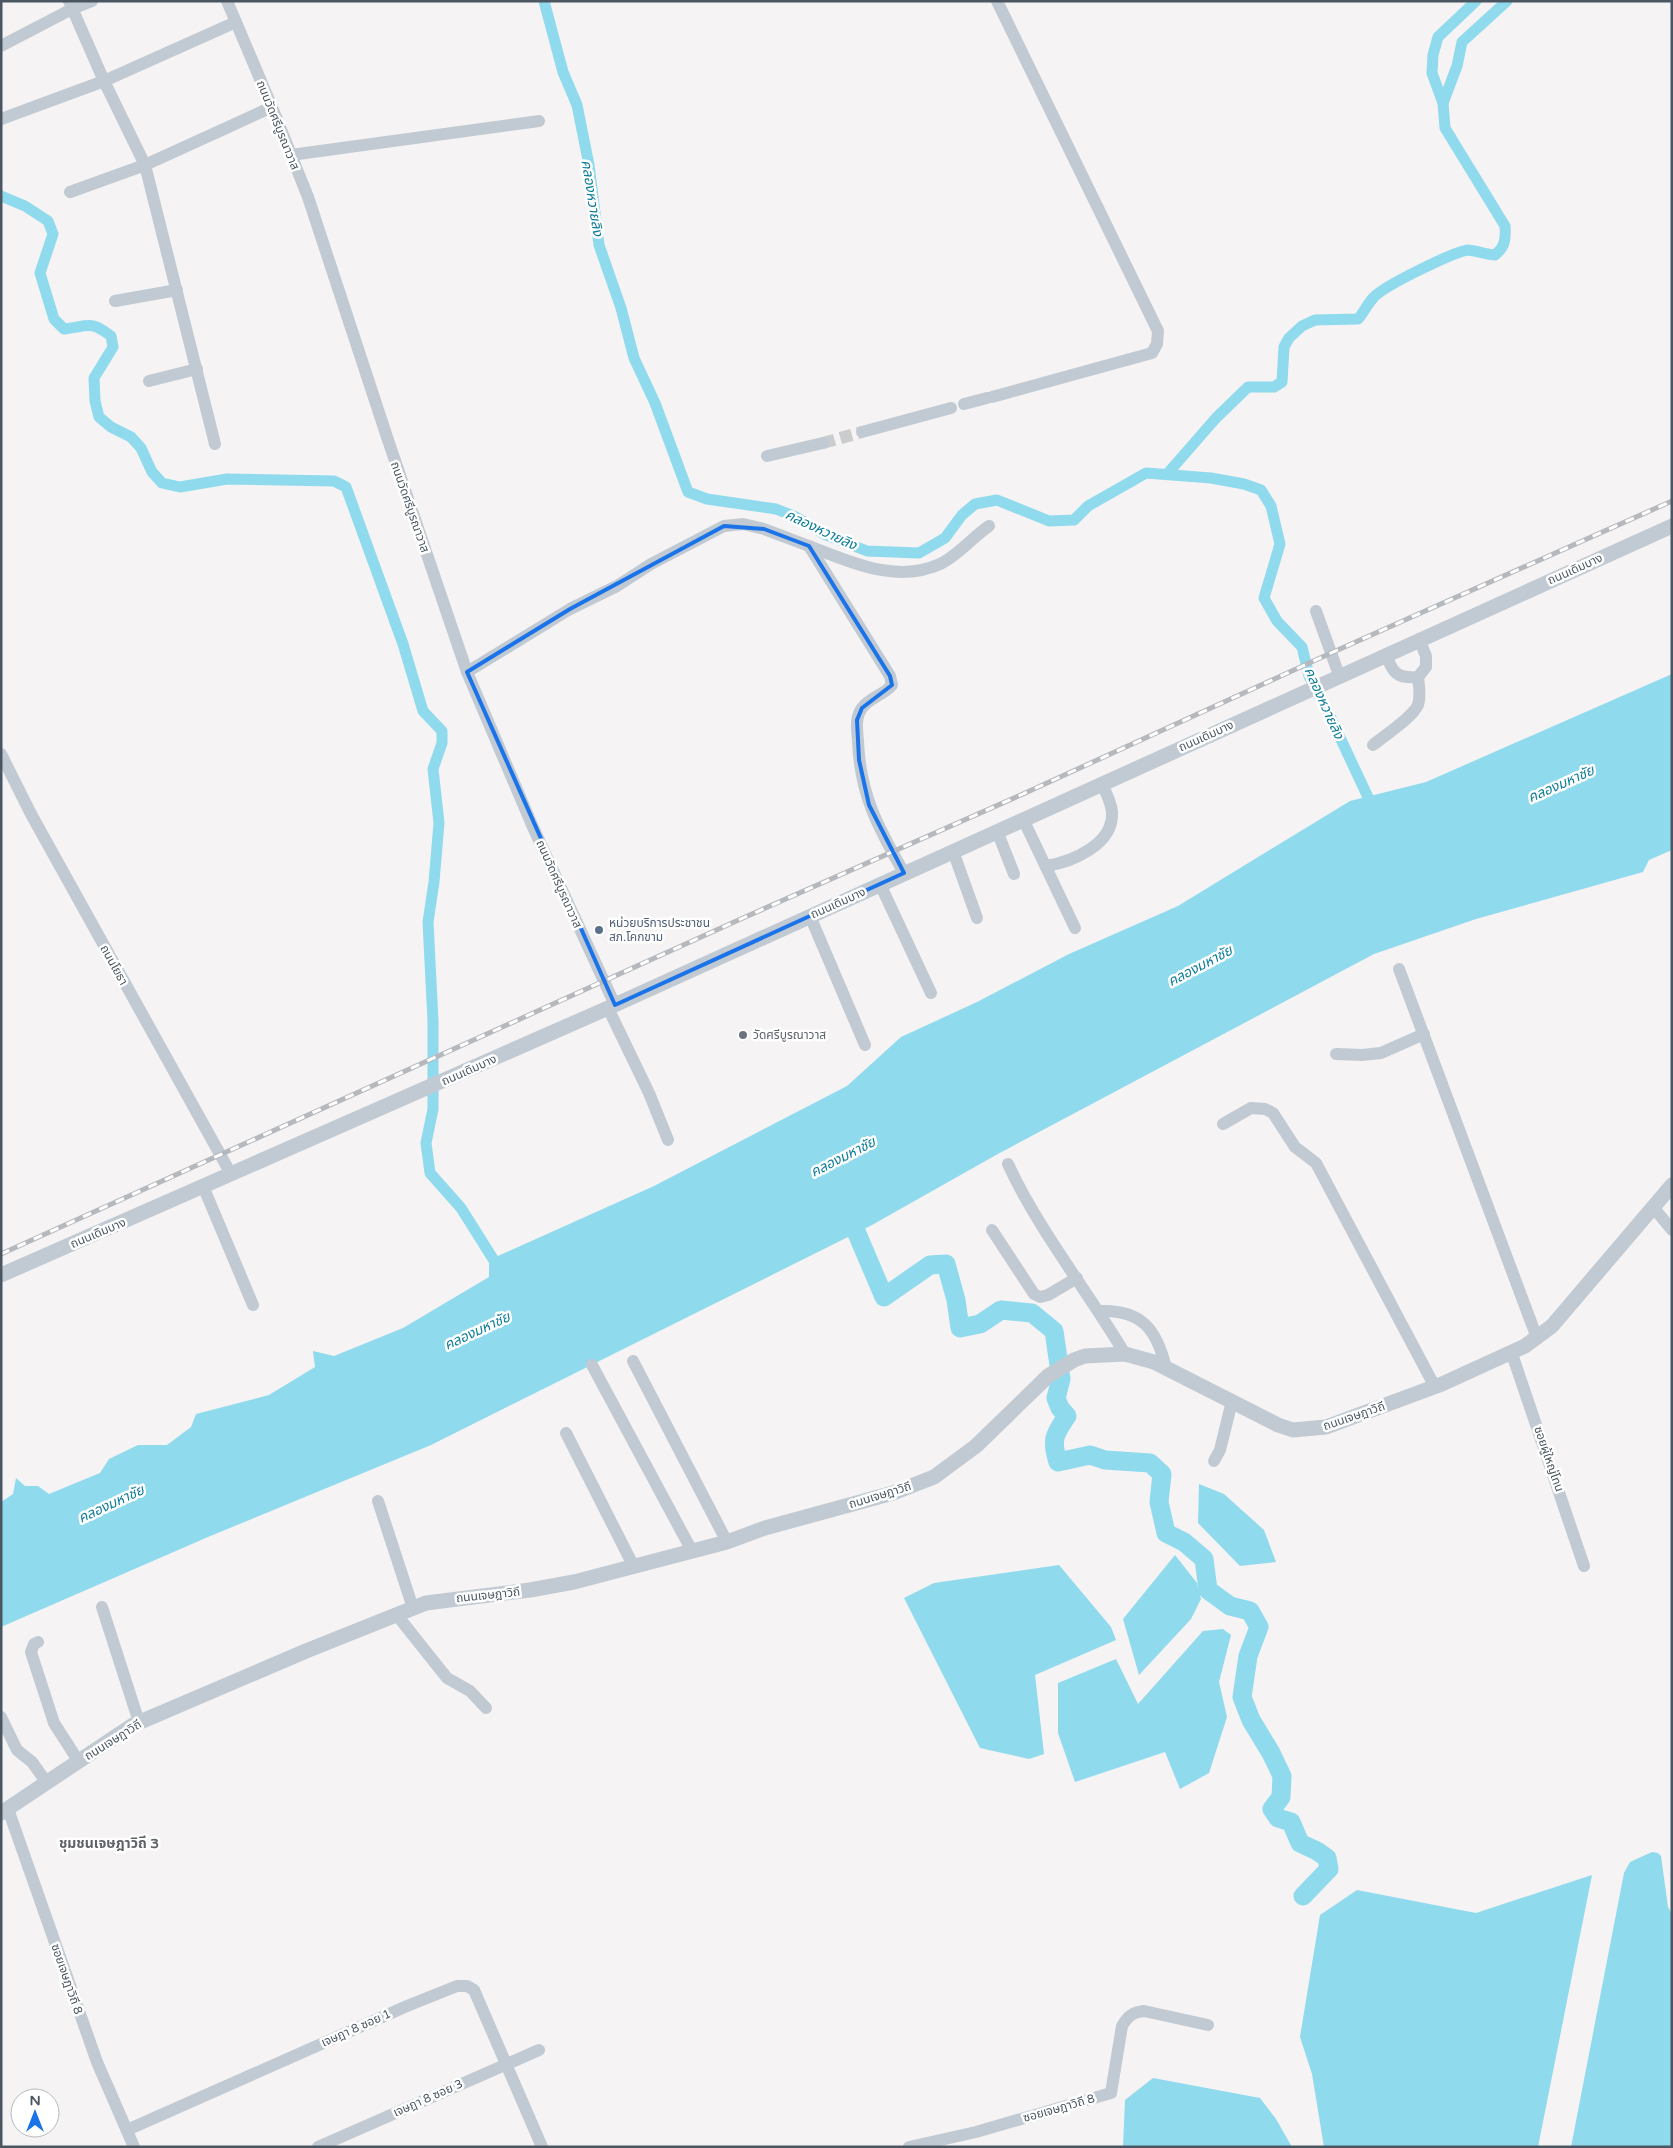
<svg xmlns="http://www.w3.org/2000/svg" width="1673" height="2148" viewBox="0 0 1673 2148" font-family="'Varela Round','Noto Sans Thai',sans-serif">
<style>
.water{fill:#90daee}
.lines{fill:none;stroke-linecap:round;stroke-linejoin:round}
.canal{stroke:#90daee;stroke-width:11}
.river{stroke:#90daee;stroke-width:19}
.minor-tunnel{stroke:#caccce;stroke-width:12;stroke-dasharray:12 6;stroke-linecap:butt}
.minor{stroke:#c1cad2;stroke-width:12}
.tertiary{stroke:#c1cad2;stroke-width:15}
.rail-casing{stroke:#b5b8bd;stroke-width:5}
.rail{stroke:#fff;stroke-width:3;stroke-dasharray:9;stroke-linecap:butt}
.marked{fill:none;stroke:#1a73e8;stroke-width:4;stroke-linejoin:round}
.service-dot{fill:#5c6f8a;stroke:#fff;stroke-width:2}
.worship-dot{fill:#6b7280;stroke:#fff;stroke-width:2}
.labels{text-anchor:middle;dominant-baseline:central;stroke-width:5;stroke-linejoin:round;paint-order:stroke}
.street-label{font-size:12px;fill:#4a5661;stroke:#fff}
.service-label{font-size:12px;fill:#4e5e75;stroke:#fff;text-anchor:start}
.worship-label{font-size:12px;fill:#5b616d;stroke:#fff;text-anchor:start}
.water-label{font-size:14px;font-style:italic;fill:#0c7c9b;stroke:#fff}
.neighbourhood-label{font-size:14px;font-weight:bold;fill:#5f6368;stroke:#fff}
</style>
<rect width="100%" height="100%" fill="#f5f3f3"/>
<g class="water">
<path d="M1672,674V850L1649,860L1643,872L1476,919L1374,954L996,1155L872,1225L431,1445L208,1537L1,1627V1502L13,1494L16,1478L25,1486H38L49,1494L100,1473L109,1459L138,1445H167L191,1427L196,1414L269,1395L315,1367L313,1351L334,1356L403,1328L489,1277V1260L654,1186L847,1086L901,1037L977,1002L1069,954L1178,906L1350,801L1426,782Z"/>
<path d="M1199,1484L1224,1494L1264,1530L1276,1562L1240,1566L1198,1523Z"/>
<path d="M1175,1555L1197,1583L1201,1599L1191,1619L1139,1675L1123,1619Z"/>
<path d="M1059,1565L1111,1627L1116,1640L1035,1675L1044,1754L1029,1759L980,1748L904,1598L934,1583Z"/>
<path d="M1223,1629L1231,1635L1219,1682L1227,1717L1209,1773L1180,1789L1165,1752L1075,1782L1058,1733V1683L1116,1659L1138,1704L1203,1631Z"/>
<path d="M1652,1852L1658,1853L1661,1856L1668,1907L1672,1914V2147H1571L1624,1873L1630,1862Z"/>
<path d="M1592,1875L1538,2147H1324L1312,2074L1300,2037L1320,1915L1357,1890L1476,1913Z"/>
<path d="M1153,2078L1260,2098L1276,2119L1292,2147H1123L1125,2100Z"/>
</g>
<g class="lines">
<g class="canal">
<path d="M544,1L563,72L577,105L589,165L599,245L621,308L634,358L655,403L688,492L707,499L776,509L796,517L826,535L867,551L919,553L945,538L962,515L975,504L997,500L1049,521L1074,520L1088,506L1146,473L1211,478L1244,484L1261,490L1271,506L1280,544L1264,598L1277,621L1302,647L1309,676L1330,716L1374,810"/>
<path d="M1443,103L1457,66L1462,42L1507,1"/>
<path d="M1,196L25,206L48,221L53,234L40,273L54,319L64,329C89,326 90,320 111,336L113,347L94,378L95,401L99,417L111,427L131,437L141,448L152,472L162,483L180,487L227,479L334,481L346,487L403,644L423,711L442,731V743L433,769L439,823L434,882L428,922L433,1021V1109L426,1143L430,1173L461,1208L500,1270"/>
<path d="M1168,473L1216,418L1248,387H1274L1282,382L1284,347L1289,338L1302,326L1315,320L1358,319C1364,312 1368,303 1374,297C1384,286 1453,252 1468,250C1473,250 1488,255 1495,255C1505,247 1506,239 1505,226L1445,128L1443,103L1432,73L1433,55L1438,37L1476,1"/>
</g>
<path class="river" d="M847,1210L884,1297L930,1265L946,1264L956,1300L960,1328L980,1324L1001,1310L1032,1313L1054,1331L1061,1379L1056,1398L1060,1408L1067,1416C1054,1435 1051,1440 1058,1462L1090,1455L1105,1460L1150,1463L1162,1474L1159,1502L1166,1533L1184,1542L1204,1559L1208,1590L1230,1606L1250,1611L1259,1627L1248,1656L1242,1697L1251,1720L1271,1753L1282,1776L1281,1797L1272,1809L1278,1818L1291,1822L1300,1843L1317,1851L1327,1858L1329,1869L1303,1896"/>
<path class="minor-tunnel" d="M823,443L862,432"/>
<g class="minor">
<path d="M69,1L104,81L145,165L215,444"/>
<path d="M227,1L272,107L308,197L388,440L467,672L532,825L615,1005"/>
<path d="M1,46L72,9L92,1"/>
<path d="M1,119L104,81L236,22"/>
<path d="M291,155L539,121"/>
<path d="M70,192L145,165L272,107"/>
<path d="M115,301L177,290"/>
<path d="M149,381L197,369"/>
<path d="M992,397L1152,353L1157,344L1158,331L997,1"/>
<path d="M964,404L987,398"/>
<path d="M862,432L951,408"/>
<path d="M767,456L823,443"/>
<path d="M809,546C850,562 896,584 940,564C957,556 973,537 989,526"/>
<path d="M1316,611L1339,675"/>
<path d="M1386,654C1392,673 1398,679 1418,677L1426,667V656L1419,639"/>
<path d="M467,672L570,609L617,586L651,564L724,526L743,524L764,529L809,546L890,676L892,685C884,695 870,697 862,708C855,717 857,730 858,741C860,795 878,827 904,873"/>
<path d="M1373,745C1385,735 1412,718 1418,705C1421,696 1419,685 1418,677"/>
<path d="M1,754L31,814L231,1174"/>
<path d="M1023,819L1075,928"/>
<path d="M997,831L1014,874"/>
<path d="M953,851L977,918"/>
<path d="M1046,866C1071,862 1114,845 1112,812C1111,802 1106,792 1101,783"/>
<path d="M880,884L931,993"/>
<path d="M810,916L865,1045"/>
<path d="M1399,969L1537,1338"/>
<path d="M608,1008L649,1093L668,1140"/>
<path d="M1336,1054L1362,1055L1381,1053L1424,1034"/>
<path d="M1223,1124L1251,1108L1265,1109L1273,1113L1295,1147L1316,1163L1435,1387"/>
<path d="M1008,1164C1039,1231 1087,1290 1125,1354"/>
<path d="M203,1186L253,1305"/>
<path d="M1653,1207L1672,1230"/>
<path d="M992,1230L1034,1294L1040,1297L1048,1295L1077,1278"/>
<path d="M1099,1311C1142,1309 1157,1330 1166,1368"/>
<path d="M1512,1354L1584,1566"/>
<path d="M633,1361L727,1542"/>
<path d="M592,1365L692,1551"/>
<path d="M566,1433L634,1567"/>
<path d="M1214,1461L1220,1450L1232,1401"/>
<path d="M378,1501L413,1608"/>
<path d="M102,1607L139,1722"/>
<path d="M396,1614L447,1678L470,1691L486,1708"/>
<path d="M38,1642L34,1644L31,1652L54,1723L79,1762"/>
<path d="M1,1717L17,1750L32,1762L47,1783"/>
<path d="M8,1809L97,2062L134,2147"/>
<path d="M127,2130L407,2006L457,1986H467L474,1990L542,2147"/>
<path d="M318,2147L539,2050"/>
<path d="M909,2147L976,2132L1111,2093L1122,2026C1128,2016 1133,2012 1144,2011L1208,2025"/>
</g>
<g class="tertiary">
<path d="M1,1275L608,1008L1672,526"/>
<path d="M1,1813L133,1725L306,1651L426,1603L530,1590L574,1582L727,1542L765,1528L893,1493L934,1477L976,1446L1048,1376L1074,1360L1085,1356L1125,1354L1154,1362L1278,1425L1293,1430L1326,1427L1442,1384L1525,1346L1552,1326L1672,1185"/>
</g>
<defs>
<path id="rail" d="M1,1254L743,918L1023,794L1331,653L1672,501"/>
</defs>
<use href="#rail" class="rail-casing"/>
<use href="#rail" class="rail"/>
</g>
<path class="marked" d="M724,526L764,529L809,546L890,676L892,685L862,708L857,720L859,760L869,805L904,873L615,1005L467,672L570,609Z"/>
<circle class="service-dot" cx="599" cy="930" r="5"/>
<circle class="worship-dot" cx="743" cy="1035" r="5"/>
<g class="labels">
<g class="street-label">
<text transform="translate(278 125) rotate(68)">ถนนวัดศรีบูรณาวาส</text>
<text transform="translate(410 507) rotate(71)">ถนนวัดศรีบูรณาวาส</text>
<text transform="translate(1575 569) rotate(-24)">ถนนเดิมบาง</text>
<text transform="translate(1206 736) rotate(-24)">ถนนเดิมบาง</text>
<text transform="translate(559 884) rotate(66)">ถนนวัดศรีบูรณาวาส</text>
<text transform="translate(838 903) rotate(-24)">ถนนเดิมบาง</text>
<text transform="translate(114 965) rotate(61)">ถนนโยธา</text>
<text transform="translate(469 1070) rotate(-24)">ถนนเดิมบาง</text>
<text transform="translate(98 1233) rotate(-23)">ถนนเดิมบาง</text>
<text transform="translate(1354 1416) rotate(-19)">ถนนเจษฎาวิถี</text>
<text transform="translate(1549 1459) rotate(71)">ซอยผู้ใหญ่โทน</text>
<text transform="translate(880 1495) rotate(-17)">ถนนเจษฎาวิถี</text>
<text transform="translate(488 1595) rotate(-6)">ถนนเจษฎาวิถี</text>
<text transform="translate(113 1740) rotate(-32)">ถนนเจษฎาวิถี</text>
<text transform="translate(67 1979) rotate(71)">ซอยเจษฎาวิถี 8</text>
<text transform="translate(356 2028) rotate(-24)">เจษฎา 8 ซอย 1</text>
<text transform="translate(428 2098) rotate(-24)">เจษฎา 8 ซอย 3</text>
<text transform="translate(1059 2108) rotate(-16)">ซอยเจษฎาวิถี 8</text>
</g>
<g class="service-label">
<text x="609" y="923">หน่วยบริการประชาชน<tspan x="609" dy="14">สภ.โคกขาม</tspan></text>
</g>
<g class="worship-label">
<text x="753" y="1035">วัดศรีบูรณาวาส</text>
</g>
<g class="water-label">
<text transform="translate(592 198) rotate(81)">คลองหวายลิง</text>
<text transform="translate(821 530) rotate(25)">คลองหวายลิง</text>
<text transform="translate(1324 703) rotate(66)">คลองหวายลิง</text>
<text transform="translate(1561 784) rotate(-24)">คลองมหาชัย</text>
<text transform="translate(1200 966) rotate(-28)">คลองมหาชัย</text>
<text transform="translate(843 1157) rotate(-27)">คลองมหาชัย</text>
<text transform="translate(477 1331) rotate(-25)">คลองมหาชัย</text>
<text transform="translate(111 1504) rotate(-25)">คลองมหาชัย</text>
</g>
<g class="neighbourhood-label">
<text x="109" y="1843">ชุมชนเจษฎาวิถี 3</text>
</g>
</g>
<rect width="1673" height="2148" fill="none" stroke="#4a5661" stroke-width="5"/>
<g transform="translate(35 2113)"><circle r="24" fill="#ffffff" stroke="#b7bbc0"/>
<path d="M0-4L9 19L0 12L-9 19Z" fill="#1a73e8"/>
<text y="-8" font-size="14" font-weight="bold" text-anchor="middle" fill="#4a5661">N</text>
</g>
</svg>
